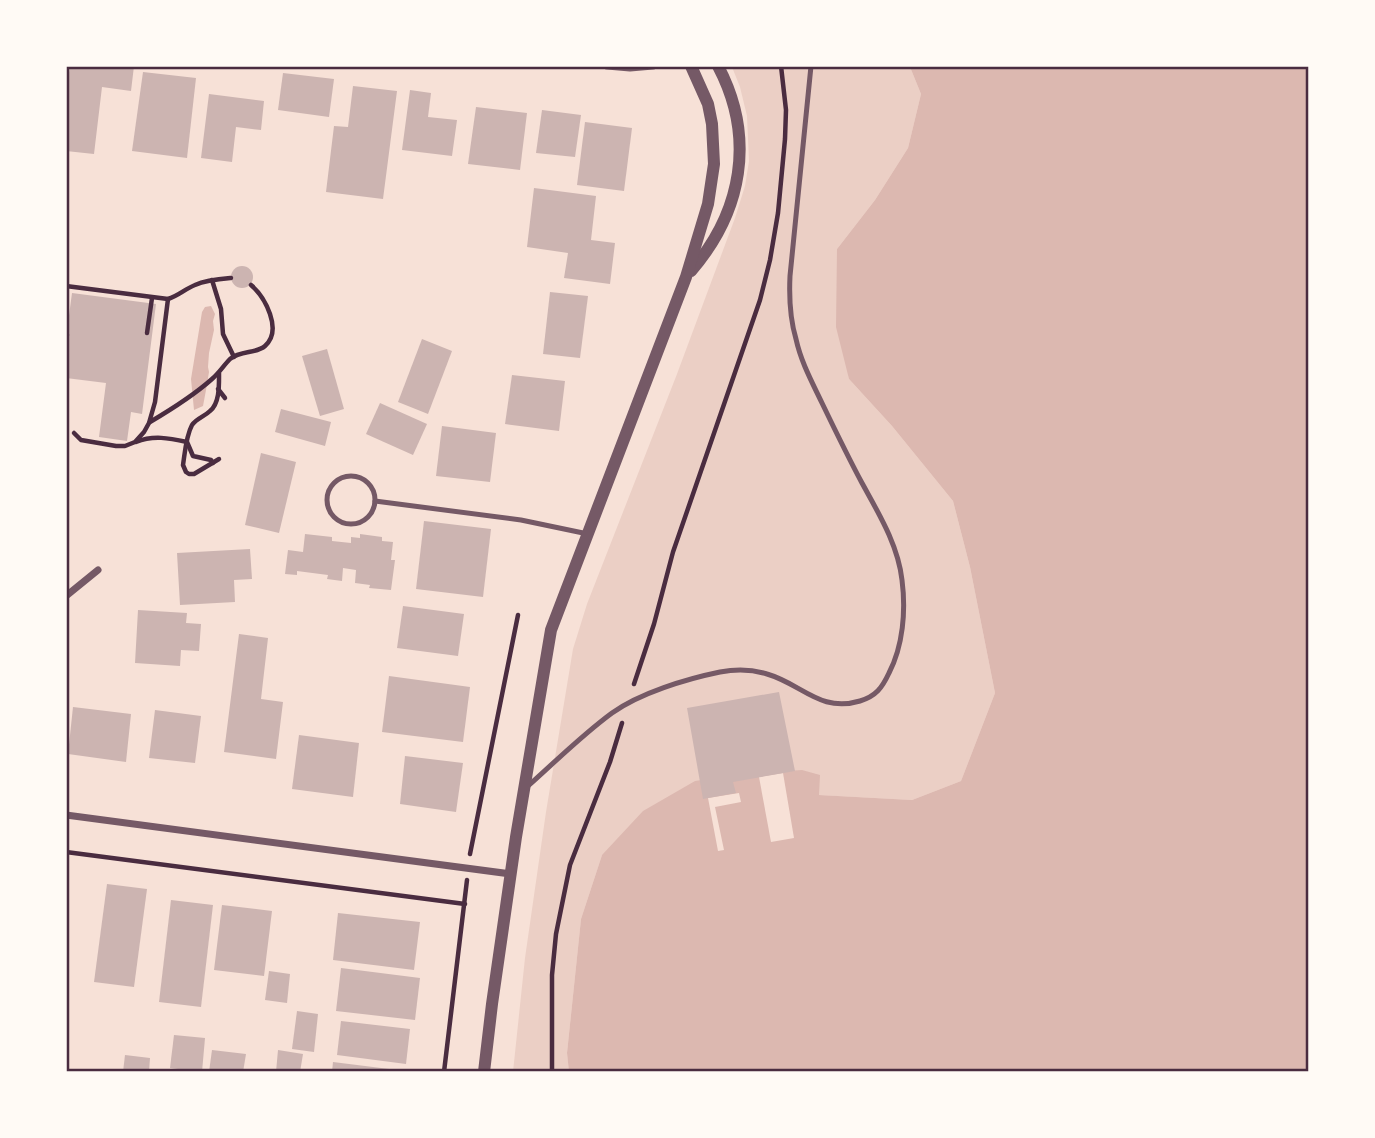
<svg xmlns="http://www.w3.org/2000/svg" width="1375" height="1138" viewBox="0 0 1375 1138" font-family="'Space Grotesk',sans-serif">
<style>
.green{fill:#ebcfc5}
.water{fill:#dcb8b0}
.pier{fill:#f7e1d7}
.building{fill:#ccb4b1}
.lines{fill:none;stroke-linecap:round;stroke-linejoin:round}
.path{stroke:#4a2c40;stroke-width:4.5}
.service{stroke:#755966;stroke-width:5}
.minor{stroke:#755966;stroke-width:7}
.tertiary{stroke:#755966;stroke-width:12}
.neatline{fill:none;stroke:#4a2c40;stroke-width:2.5}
</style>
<rect width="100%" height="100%" fill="#f7e1d7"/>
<path class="green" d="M732,67H910L921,94L908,148L875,200L837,249L849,379L892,426L953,501L970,567L995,693L961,781L912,800L818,795L602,855L581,919L567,1053L569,1071L513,1072L525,958L546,812L573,649L587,604L677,374L735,218L745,186L749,161L747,116L740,87Z"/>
<g class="water">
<path d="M910,67H1308V1071L569,1072L567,1053L581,919L602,855L643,811L695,781L741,774L802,770L820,775L819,795L912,800L961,781L995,693L970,567L953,501L892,426L849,379L836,327L837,249L875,200L908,148L921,94Z"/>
<path d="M211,306L215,314L213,321L214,330L209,353L208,367L209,372L206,390L203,406L194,410L191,379L202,312L205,307Z"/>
</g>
<g class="pier">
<path d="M783,773L794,838L771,842L759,777Z"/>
<path d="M739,793L741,802L715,807L724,850L718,851L708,798Z"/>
</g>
<g class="building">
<path d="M70,66H134L131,91L102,87L94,154L66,151V93Z"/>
<path d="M143,72L196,78L187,158L132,151Z"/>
<path d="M283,73L334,79L329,117L278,110Z"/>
<path d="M353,86L397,91L383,199L326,192L334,126L348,127Z"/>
<path d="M410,90L431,93L428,117L457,120L452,156L402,150Z"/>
<path d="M209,94L264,101L261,130L236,127L232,162L201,158Z"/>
<path d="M476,107L527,113L520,170L468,164Z"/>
<path d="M542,110L581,115L575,157L536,153Z"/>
<path d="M585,122L632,128L624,191L577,185Z"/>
<path d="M534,188L596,196L591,240L615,243L610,284L564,278L568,253L527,247Z"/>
<circle cx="242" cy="277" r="11"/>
<path d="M550,292L588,296L580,358L543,354Z"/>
<path d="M72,293L156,304L142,414L131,412L127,441L99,437L106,383L66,378V338Z"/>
<path d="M422,339L452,351L428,414L398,402Z"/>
<path d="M327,349L344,409L320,416L302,356Z"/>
<path d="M512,375L565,381L559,431L505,424Z"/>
<path d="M380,403L427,424L413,455L366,434Z"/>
<path d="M281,409L331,422L325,446L275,432Z"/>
<path d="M442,426L496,433L490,482L436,476Z"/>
<path d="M261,453L296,462L279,533L245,525Z"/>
<path d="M424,521L491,529L483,597L416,589Z"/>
<path d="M305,534L332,537V541L351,543V537L360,538V534L382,537V541L393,542L391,560H395L391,590L369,588L370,585L355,583L356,570L343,568L342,581L327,579L328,575L297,571V575L285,574L288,550L303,552Z"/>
<path d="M250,549L252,579L234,580L235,602L180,605L177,553Z"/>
<path d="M403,606L464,614L458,656L397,648Z"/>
<path d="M138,610L187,613L186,623L201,624L199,651L181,650L180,666L135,663Z"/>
<path d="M239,634L268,638L261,699L283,702L276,759L224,752Z"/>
<path d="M389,676L470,687L463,742L382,732Z"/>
<path d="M779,692L795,771L733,782L736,793L703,799L687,708Z"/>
<path d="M73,707L131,714L126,762L68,754Z"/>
<path d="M155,710L201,716L195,763L149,758Z"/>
<path d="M299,735L359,743L353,797L292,789Z"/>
<path d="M405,756L463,763L456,812L400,804Z"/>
<path d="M107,884L147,889L134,987L94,982Z"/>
<path d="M171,900L213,905L201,1007L159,1002Z"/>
<path d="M222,905L272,911L264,976L214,970Z"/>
<path d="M338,913L420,922L414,970L333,960Z"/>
<path d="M341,968L420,978L415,1020L336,1011Z"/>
<path d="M269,971L290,974L287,1003L265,1000Z"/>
<path d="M297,1011L318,1014L314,1052L292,1049Z"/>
<path d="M341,1021L410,1029L406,1064L337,1055Z"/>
<path d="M174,1035L205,1038L202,1072L170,1068Z"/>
<path d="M212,1050L246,1054L243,1072H209Z"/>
<path d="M278,1050L303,1054L300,1072H276Z"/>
<path d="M125,1055L150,1058L149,1072H123Z"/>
<path d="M333,1062L397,1070V1072H332Z"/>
</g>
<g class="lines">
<g class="path">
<path d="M212,280L221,309L223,334L234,357"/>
<path d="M66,286L168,299C178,296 185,289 195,285C206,280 219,279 231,278"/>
<path d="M147,333L152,298"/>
<path d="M66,335H67"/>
<path d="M218,389L225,398"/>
<path d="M150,422C172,409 193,396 212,379C219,373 224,365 230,359C241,350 256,354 265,346C283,330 265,297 251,285"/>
<path d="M74,433L81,440L116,446H125L135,442L144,432L149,423L155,402L168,299"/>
<path d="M136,442C153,435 169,438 187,442L193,456L211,460L213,463"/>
<path d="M219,459L194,474H189L186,472L183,465C185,452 186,436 192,425C197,418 204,417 210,411C220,403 219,384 219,373"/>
<path d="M634,684L654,624L673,552L760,300L770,260L778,213L785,139L786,110L781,66"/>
<path d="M66,852L465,904"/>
<path d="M470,854L518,615"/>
<path d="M444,1072L467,880"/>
<path d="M552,1072V975L556,934L570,865L610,762L622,723"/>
</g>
<g class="service">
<circle cx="351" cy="500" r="24"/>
<path d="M375,501L521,520L588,534"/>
<path d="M528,786C555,762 582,735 612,713C640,693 686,679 720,672C736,669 751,669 767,674C802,684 820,713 860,701C876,696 882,688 889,673C903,646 906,611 902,580C898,545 879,514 862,483C848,457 835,430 822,403C812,382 801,362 796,339C790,319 789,297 790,276L811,66"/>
</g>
<g class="minor">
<path d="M607,66L630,68L653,66"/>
<path d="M66,596L98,570"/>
<path d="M66,815L511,874"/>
</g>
<g class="tertiary">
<path d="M691,271C742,212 756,138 718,66"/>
<path d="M484,1072L492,1004L516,837L551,630L686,277L708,204L714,164L712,124L708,104L691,66"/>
</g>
</g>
<rect width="1375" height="1138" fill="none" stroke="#fffaf5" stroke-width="136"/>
<rect x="68" y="68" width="1239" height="1002" class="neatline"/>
</svg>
